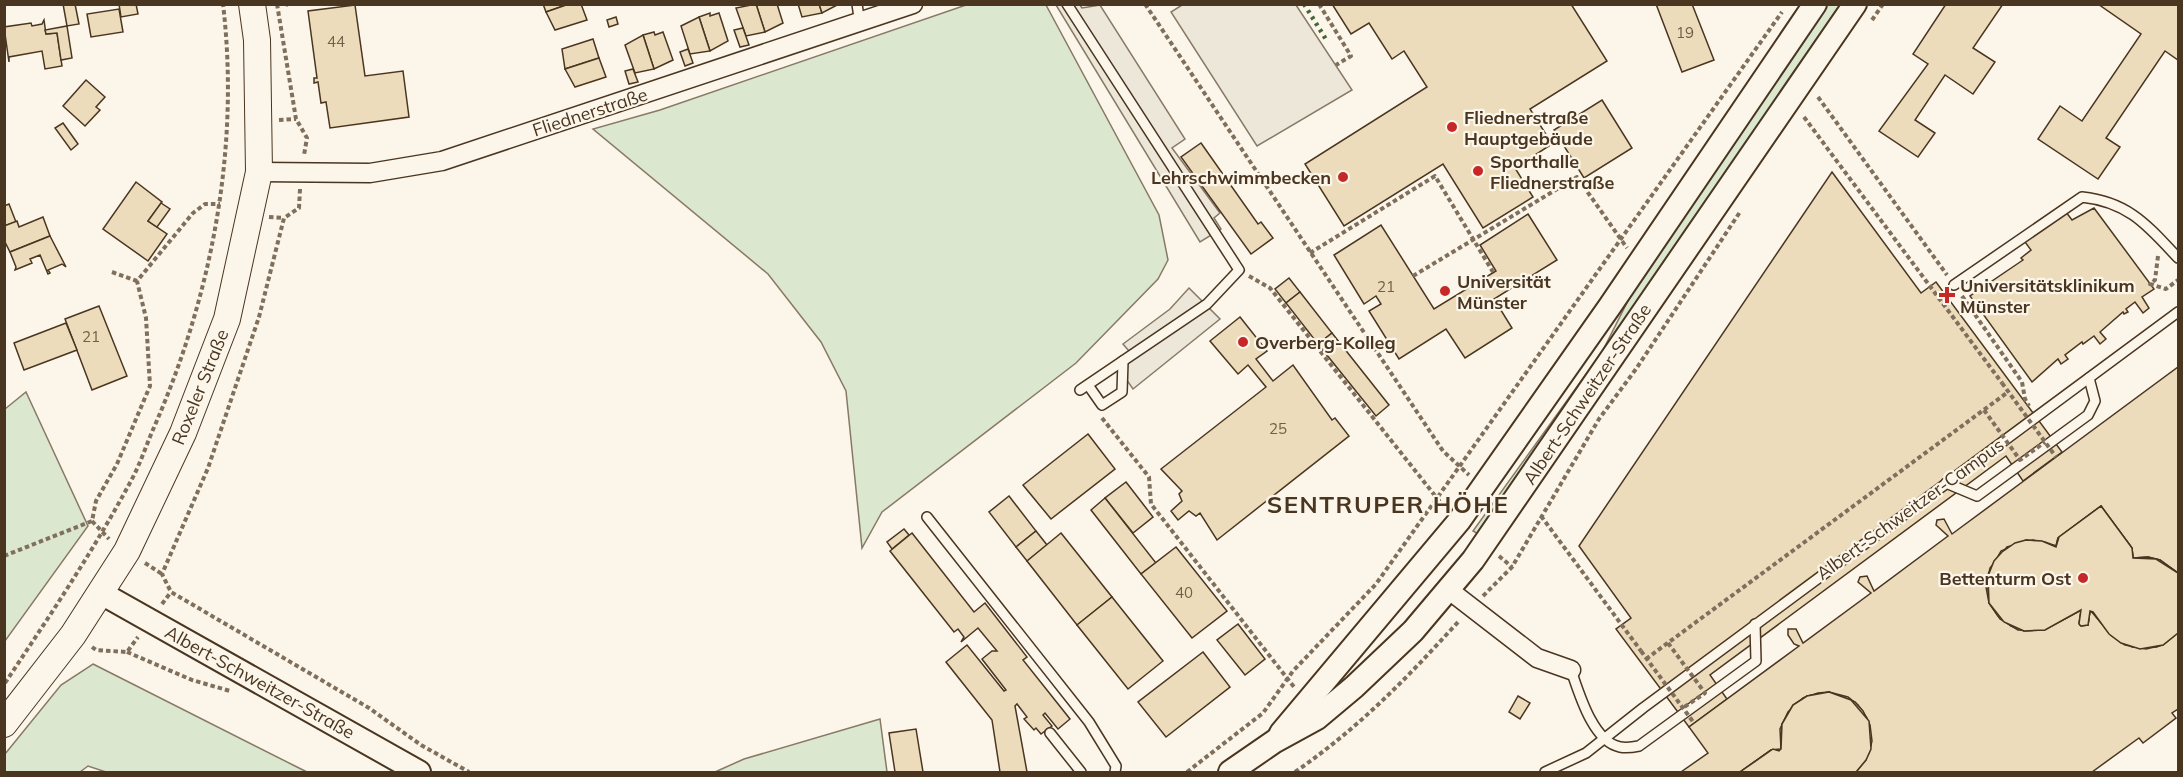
<svg xmlns="http://www.w3.org/2000/svg" width="2183" height="777" viewBox="0 0 2183 777" font-family="Mulish,sans-serif">
<style>
.green{fill:#dce7d0;stroke:#887966;stroke-width:1.5}
.parking{fill:#ede7d9;stroke:#887966;stroke-width:1.5}
.building{fill:#ecdcbc;stroke:#4a3520;stroke-width:1.5}
.lines{fill:none;stroke-linecap:round;stroke-linejoin:round}
.service-casing{stroke:#4a3520;stroke-width:12}
.minor-casing{stroke:#4a3520;stroke-width:21}
.tertiary-casing{stroke:#4a3520;stroke-width:26}
.secondary-casing{stroke:#4a3520;stroke-width:28}
.path{stroke:#7f6f5c;stroke-width:4;stroke-dasharray:4.5 3;stroke-linecap:butt}
.service{stroke:#fbf6e9;stroke-width:9}
.minor{stroke:#fbf6e9;stroke-width:18}
.tertiary{stroke:#fbf6e9;stroke-width:22}
.secondary{stroke:#fbf6e9;stroke-width:26}
.path-bridge{stroke:#7f6f5c;stroke-width:4;stroke-dasharray:4.5 3;stroke-linecap:butt}
.hedge{stroke:#436837;stroke-width:4.5;stroke-dasharray:3 4.5;stroke-linecap:butt}
.wall{stroke:#4a3520;stroke-width:3}
.poi-dot{fill:#c62828;stroke:#fbf6e9;stroke-width:2}
.labels{text-anchor:middle;dominant-baseline:central;stroke-width:4.5;stroke-linejoin:round;paint-order:stroke}
.number-label{font-size:15px;fill:#725f47}
.street-label{font-size:18px;fill:#4a3520;stroke:#fbf6e9}
.poi-label{font-size:18px;font-weight:bold;fill:#4a3520;stroke:#fbf6e9;text-anchor:start}
.district-label{font-size:24px;font-weight:bold;letter-spacing:1.5px;fill:#4a3520;stroke:#fbf6e9}
</style>
<rect width="100%" height="100%" fill="#fbf6e9"/>
<g class="green">
<path d="M966,5H1046L1159,215L1168,260L1158,279L1076,363L882,512L862,548L846,391L821,342L768,274L593,129L660,110Z"/>
<path d="M1825,5H1845L1480,535L1473,531L1602,352L1639,279Z"/>
<path d="M26,392L88,526L5,641V409Z"/>
<path d="M93,664L295,766L307,772H106L88,766L80,772H5V754L61,685Z"/>
<path d="M880,719L887,772H715L744,759Z"/>
</g>
<g class="parking">
<path d="M1056,5H1080L1082,8L1100,5L1185,139L1172,148L1220,213L1214,218L1221,229L1200,242Z"/>
<path d="M1182,5H1296L1352,90L1257,146L1171,12Z"/>
<path d="M1189,288L1220,319L1133,389L1114,362L1129,351L1123,344L1170,309Z"/>
</g>
<g class="building">
<path d="M63,4H75L79,24L67,26Z"/>
<path d="M119,4H136L138,14L121,17Z"/>
<path d="M543,4H569L546,12Z"/>
<path d="M569,4H581L587,20L555,30L546,12Z"/>
<path d="M756,4H777L783,23L765,32Z"/>
<path d="M756,4L765,32L746,36L736,8Z"/>
<path d="M798,4H819L822,13L802,17Z"/>
<path d="M819,4H839L822,13Z"/>
<path d="M1332,4H1571L1607,61L1530,109L1552,144L1515,168L1533,197L1483,228L1443,164L1344,226L1305,164L1427,87L1404,51L1392,59L1369,23L1351,34Z"/>
<path d="M1656,4H1692L1714,60L1682,72Z"/>
<path d="M1946,4H2003L1973,48L1995,62L1973,94L1945,75L1915,120L1935,133L1918,157L1879,131L1928,64L1913,54Z"/>
<path d="M2098,4L2178,5V60L2165,51L2106,138L2120,147L2098,179L2038,139L2060,106L2082,121L2141,34Z"/>
<path d="M355,5L365,76L403,71L409,117L330,128L326,102L321,103L318,82L314,83V78H317L308,11Z"/>
<path d="M119,9L123,32L91,37L87,14Z"/>
<path d="M710,13V16L719,13L728,41L710,51L699,17Z"/>
<path d="M616,17L618,24L609,27L607,20Z"/>
<path d="M699,17L710,51L690,54L681,26Z"/>
<path d="M44,20L46,34L57,33L62,66L45,69L42,51L9,57V62L4,27L31,23L32,26L42,24Z"/>
<path d="M67,26L72,58L61,60L57,33L46,34L45,30Z"/>
<path d="M743,28L749,45L740,47L734,30Z"/>
<path d="M654,32L655,35L663,32L673,60L654,69L643,35Z"/>
<path d="M643,35L654,69L635,73L625,45Z"/>
<path d="M593,39L599,58L565,69L562,49Z"/>
<path d="M688,49L693,63L685,66L680,52Z"/>
<path d="M599,58L606,77L575,87L565,69Z"/>
<path d="M633,69L638,82L629,84L625,71Z"/>
<path d="M86,80L105,97L96,107L100,110L85,126L63,106Z"/>
<path d="M1602,100L1632,148L1584,178L1554,130Z"/>
<path d="M63,123L78,144L71,150L55,128Z"/>
<path d="M1201,143L1258,224L1261,222L1273,238L1251,254L1181,157Z"/>
<path d="M1832,172L1921,293L1936,282L2062,452L2023,481L2006,456L1710,675L1727,699L1689,727L1616,629L1631,618L1579,546Z"/>
<path d="M136,182L162,202L148,221L167,234L148,261L103,229Z"/>
<path d="M161,203L170,209L157,227L148,221Z"/>
<path d="M9,204L16,222L4,226V206Z"/>
<path d="M2094,208L2154,289L2142,297L2149,308L2143,313L2135,302L2126,309L2128,312L2124,314L2123,312L2100,332L2106,339L2100,344L2094,336L2083,344L2082,342L2065,355L2068,359L2061,364L2058,359L2032,382L1970,296L2023,260L2021,258L2031,250L2025,242L2066,212L2072,220Z"/>
<path d="M1528,214L1557,260L1494,299L1512,328L1465,358L1446,329L1399,359L1369,311L1381,304L1376,296L1364,304L1334,255L1381,225L1434,309L1496,271L1480,245Z"/>
<path d="M43,217L50,236L10,252L4,240V226L17,221L19,227Z"/>
<path d="M50,236L66,267L62,264L48,270L50,273L48,274L40,255L30,259L32,263L15,270L16,267L10,252Z"/>
<path d="M1289,278L1300,292L1286,303L1275,289Z"/>
<path d="M1300,292L1332,333L1318,344L1286,303Z"/>
<path d="M99,306L127,376L92,390L65,319Z"/>
<path d="M1240,317L1267,351L1256,359L1273,381L1293,365L1332,420L1335,418L1349,436L1217,540L1200,513L1196,516L1189,511L1178,520L1171,511L1182,501L1179,494L1182,491L1161,469L1266,387L1248,365L1238,374L1210,341Z"/>
<path d="M66,323L77,350L24,370L14,343Z"/>
<path d="M1332,333L1389,405L1376,416L1318,344Z"/>
<path d="M2178,367V573L2160,560L2148,557L2133,558L2132,548L2101,506L2058,538L2056,546L2033,540L2007,547L1990,568L1986,587L1989,603L1998,616L2011,626L2024,631L2044,630L2081,610L2079,623L2081,626L2088,625L2090,611L2092,612L2112,636L2132,647H2157L2178,633V709L2172,713L2176,718L2143,743L2139,738L2092,772H1856L1866,760L1871,745L1867,718L1858,705L1848,697L1829,692L1818,693L1803,698L1788,712L1780,729L1781,749L1779,751L1771,750L1740,772H1681L1708,753L1689,727L1799,646L1794,644L1788,635V629H1796L1803,643L1871,593L1858,582L1860,577L1867,576L1874,591L1948,536L1936,525L1937,520L1944,519L1952,534Z"/>
<path d="M1088,434L1115,469L1051,519L1023,485Z"/>
<path d="M1126,482L1153,517L1133,533L1105,498Z"/>
<path d="M1009,496L1036,531L1016,547L989,512Z"/>
<path d="M1105,498L1156,563L1141,574L1091,510Z"/>
<path d="M2101,506L2132,548L2133,558L2148,557L2160,560L2178,573V633L2163,645L2146,649L2125,645L2112,636L2092,612L2090,611L2088,625H2080L2081,610L2044,630H2018L2000,619L1989,603L1987,576L2001,551L2026,540L2045,542L2056,546L2058,538Z"/>
<path d="M2101,506L2132,548L2133,558L2156,559L2178,573V633L2163,645L2140,649L2121,643L2109,634L2093,612L2090,611L2088,625L2081,626L2079,624L2081,610L2045,630L2024,631L2004,622L1989,603L1988,576L1994,561L2002,552L2015,543L2026,540L2042,541L2056,547L2059,537Z"/>
<path d="M904,529L909,535L892,549L887,542Z"/>
<path d="M1036,531L1047,545L1027,561L1016,547Z"/>
<path d="M912,533L974,612L985,603L1027,657L1023,660L1070,719L1058,729L1045,713L1043,715L1052,726L1041,734L1036,728L1034,730L1024,719L1027,717L1017,704L1015,706L1027,772H1000L992,720L946,662L967,645L1004,691L1006,690L982,659L992,651H997L978,628L961,642L964,637L958,629L954,632L890,551Z"/>
<path d="M1061,533L1112,597L1077,625L1027,561Z"/>
<path d="M1176,547L1227,611L1192,638L1141,574Z"/>
<path d="M1112,597L1163,661L1128,689L1077,625Z"/>
<path d="M1238,624L1265,659L1245,675L1217,640Z"/>
<path d="M1203,652L1230,687L1166,737L1138,702Z"/>
<path d="M1829,692L1855,702L1863,711L1870,725L1872,741L1869,753L1856,772H1740L1771,750L1781,749L1782,724L1793,705L1807,696Z"/>
<path d="M1829,692L1851,700L1869,721L1871,749L1866,760L1856,772H1740L1773,749L1779,751L1781,749L1782,724L1793,705L1807,696Z"/>
<path d="M1518,696L1530,703L1520,719L1509,712Z"/>
<path d="M916,729L923,772H895L889,733Z"/>
</g>
<g class="lines">
<defs>
<g id="service">
<path d="M857,4L860,24"/>
<path d="M1067,4L1239,270L1207,304L1080,390"/>
<path d="M1954,285L2082,197C2129,202 2148,226 2178,258"/>
<path d="M1088,385L1102,405L1122,392L1123,361"/>
<path d="M1946,483L1977,496L2088,415L2095,401L2089,378"/>
<path d="M927,517L1089,722L1116,766L1115,772"/>
<path d="M1571,670C1579,693 1593,742 1620,747C1626,748 1634,747 1639,746L1756,661L1755,624"/>
<path d="M1050,733L1081,772"/>
<path d="M1545,772L1586,753L1643,708L2178,312"/>
</g>
<g id="minor">
<path d="M259,172L370,173L442,161L913,4"/>
<path d="M1449,590L1537,658L1571,670"/>
</g>
<g id="tertiary">
<path d="M101,593L419,772"/>
<path d="M1281,733L1459,521L1610,306L1815,4"/>
<path d="M1230,772L1275,741L1317,718L1354,687L1413,631L1473,560L1855,4"/>
</g>
<path id="secondary" d="M4,724L73,635L127,551L183,433L227,319L259,172L257,40L252,4"/>
</defs>
<use href="#service" class="service-casing"/>
<use href="#minor" class="minor-casing"/>
<use href="#tertiary" class="tertiary-casing"/>
<use href="#secondary" class="secondary-casing"/>
<g class="path">
<path d="M277,4L296,119L307,138L304,155"/>
<path d="M1145,4L1443,451L1469,475"/>
<path d="M1319,4L1351,56L1336,65"/>
<path d="M1872,20L1883,4"/>
<path d="M1818,97L1947,275"/>
<path d="M1804,117L2002,383"/>
<path d="M279,120L296,119"/>
<path d="M300,189L299,208L284,218L259,317L208,468L162,574L171,592L369,708L421,745L469,772"/>
<path d="M269,217L284,218"/>
<path d="M1310,253L1435,176L1493,272"/>
<path d="M2158,256L2155,280L2150,284L2166,289L2178,280"/>
<path d="M112,272L137,281"/>
<path d="M1249,276L1270,288L1444,507"/>
<path d="M1413,276L1577,177L1627,248"/>
<path d="M1962,296L2022,382L2025,399L2029,406"/>
<path d="M1102,418L1149,477L1151,504L1294,687"/>
<path d="M1541,516L1641,651"/>
<path d="M92,521L109,539"/>
<path d="M4,556L92,521L96,501L117,464L150,386L146,318L137,281L193,213L205,204H220"/>
<path d="M1499,556L1512,567"/>
<path d="M145,563L162,574"/>
<path d="M1483,596L1512,567L1599,419L1636,369L1740,212"/>
<path d="M162,604L171,592"/>
<path d="M92,647L96,650L127,652L138,637"/>
<path d="M127,652L192,680L230,691"/>
<path d="M1646,659L2008,392"/>
<path d="M5,683C49,617 94,550 132,479C141,462 147,443 155,425C212,294 240,147 223,4"/>
<path d="M1187,772L1263,713L1293,671L1376,584L1782,12"/>
<path d="M1295,772C1360,727 1406,679 1459,621"/>
</g>
<use href="#service" class="service"/>
<use href="#minor" class="minor"/>
<use href="#tertiary" class="tertiary"/>
<use href="#secondary" class="secondary"/>
<g class="path-bridge">
<path d="M2002,383L2056,457"/>
<path d="M1984,410L2020,460L2045,442"/>
<path d="M1668,643L1705,693L1683,708"/>
<path d="M1641,651L1694,723"/>
</g>
<path class="hedge" d="M1304,4L1327,41"/>
<path class="wall" d="M287,4V5"/>
</g>
<g class="poi-dot">
<circle cx="1452" cy="127" r="6"/>
<circle cx="1478" cy="171" r="6"/>
<circle cx="1343" cy="177" r="6"/>
<circle cx="1445" cy="291" r="6"/>
<path d="M1944 286h6v6h6v6h-6v6h-6v-6h-6v-6h6z"/>
<circle cx="1243" cy="342" r="6"/>
<circle cx="2083" cy="578" r="6"/>
</g>
<g class="labels">
<g class="number-label">
<text x="1685" y="32">19</text>
<text x="336" y="41">44</text>
<text x="1386" y="286">21</text>
<text x="91" y="336">21</text>
<text x="1278" y="428">25</text>
<text x="1184" y="592">40</text>
</g>
<g class="street-label">
<text transform="translate(590 112) rotate(-18)">Fliednerstraße</text>
<text transform="translate(200 387) rotate(-68)">Roxeler Straße</text>
<text transform="translate(1587 394) rotate(-56)">Albert-Schweitzer-Straße</text>
<text transform="translate(1910 509) rotate(-36)">Albert-Schweitzer-Campus</text>
<text transform="translate(260 682) rotate(29)">Albert-Schweitzer-Straße</text>
</g>
<g class="poi-label">
<text x="1464" y="117">Fliednerstraße<tspan x="1464" dy="21">Hauptgebäude</tspan></text>
<text x="1490" y="161">Sporthalle<tspan x="1490" dy="21">Fliednerstraße</tspan></text>
<text x="1331" y="177" text-anchor="end">Lehrschwimmbecken</text>
<text x="1457" y="281">Universität<tspan x="1457" dy="21">Münster</tspan></text>
<text x="1960" y="285">Universitätsklinikum<tspan x="1960" dy="21">Münster</tspan></text>
<text x="1255" y="342">Overberg-Kolleg</text>
<text x="2071" y="578" text-anchor="end">Bettenturm Ost</text>
</g>
<g class="district-label">
<text x="1388" y="504">SENTRUPER HÖHE</text>
</g>
</g>
<rect width="2183" height="777" fill="none" stroke="#4a3520" stroke-width="12"/>
</svg>
